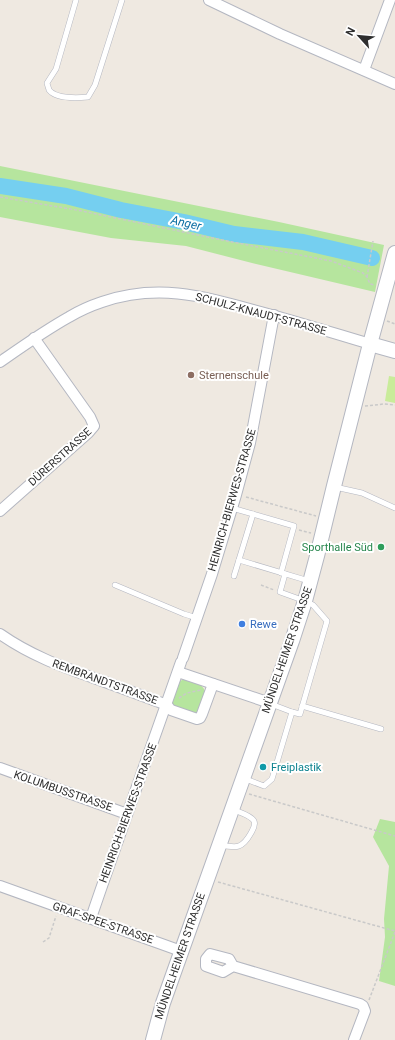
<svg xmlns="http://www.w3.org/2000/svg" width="395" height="1040" viewBox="0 0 395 1040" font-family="Roboto,sans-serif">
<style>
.green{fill:#b6e59e}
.pitch{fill:#c9ec9a}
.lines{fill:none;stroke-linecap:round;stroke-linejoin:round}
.river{stroke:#75cff0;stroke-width:16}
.lane-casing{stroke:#b4b7c1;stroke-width:6}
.street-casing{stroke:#b4b7c1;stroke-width:12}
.secondary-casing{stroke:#b4b7c1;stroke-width:16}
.path{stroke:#c9c9c9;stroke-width:1.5;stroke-dasharray:3 2;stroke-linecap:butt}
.lane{stroke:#fff;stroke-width:5}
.street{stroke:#fff;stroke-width:10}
.secondary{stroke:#fff;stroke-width:14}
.education-dot{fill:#8d6e63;stroke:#fff;stroke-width:1.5}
.leisure-dot{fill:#2e9e5b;stroke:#fff;stroke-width:1.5}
.shop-dot{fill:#3f7fe0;stroke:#fff;stroke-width:1.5}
.culture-dot{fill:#0f9aa8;stroke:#fff;stroke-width:1.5}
.labels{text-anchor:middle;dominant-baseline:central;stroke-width:4;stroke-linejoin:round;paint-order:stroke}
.street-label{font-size:11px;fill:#2e2e2e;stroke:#fff}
.education-label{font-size:11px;fill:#785e54;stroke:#fff;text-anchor:start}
.leisure-label{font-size:11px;fill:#27864d;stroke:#fff;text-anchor:end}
.shop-label{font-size:11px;fill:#366cbe;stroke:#fff;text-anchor:start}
.culture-label{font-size:11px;fill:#0d838f;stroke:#fff;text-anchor:start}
.water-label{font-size:12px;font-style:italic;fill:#0d6fa3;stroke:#fff}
</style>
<rect width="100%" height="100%" fill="#efe9e1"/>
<g class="green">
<path d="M0,166L279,222L384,245L375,292L252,263L186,246L111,238L0,217Z"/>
<path d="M185,679C192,681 202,683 205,691L199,711L196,714L174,707L172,702C174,693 175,681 185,679Z"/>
<path d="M380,819L395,822V986L379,981L385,937L384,919L389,866L373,837Z"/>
</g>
<path class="pitch" d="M389,376L395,377V403L385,401Z"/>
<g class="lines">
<path class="river" d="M0,186L66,196L121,210L184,222L234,234L303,242L372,258"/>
<defs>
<g id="lane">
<path d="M76,0L56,69L47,83C47,84 49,89 49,90C56,99 78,98 88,97L95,85L122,0"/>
<path d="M335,487L362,493L395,508"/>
<path d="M232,508L294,526L281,573"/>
<path d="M239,560L309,581"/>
<path d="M234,576L253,514"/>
<path d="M115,585L184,614L197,618"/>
<path d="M271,704L292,712"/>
<path d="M302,706L381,729"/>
<path d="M243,778L264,786L272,779L292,712L300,714L327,621L313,605L305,601L280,592L285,574"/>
<path d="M220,845C237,848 242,849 251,833C253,829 256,825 254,821C251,815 238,812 232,809"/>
</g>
<g id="street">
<path d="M209,0L280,34L395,84"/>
<path d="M364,70L390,0"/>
<path d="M0,362C23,346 44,331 69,317C79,311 90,306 102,302C158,283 202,296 257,311C295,321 333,333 370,344"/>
<path d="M0,511L88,433L94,426L90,417L34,338"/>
<path d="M0,634C30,655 60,666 94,678C119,687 143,696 167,705L171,710L197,719L200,718L202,714L213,684"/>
<path d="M183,658L212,574L236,495L250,443L274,315"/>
<path d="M178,672L270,703"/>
<path d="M0,768L127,814"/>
<path d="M0,886L181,951"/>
<path d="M91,918C120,833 151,748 181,662"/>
<path d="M233,966L223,972L206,966V959L210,954L229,959L233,966L360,1004L363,1006L365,1011L354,1040"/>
</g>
<g id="secondary">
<path d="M370,344L395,351"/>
<path d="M153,1040L163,1003L292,641L305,601L317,556L334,486L370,344L395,253"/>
</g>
</defs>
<use href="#lane" class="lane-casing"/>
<use href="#street" class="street-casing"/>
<use href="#secondary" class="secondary-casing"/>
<g class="path">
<path d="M0,197L82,211L222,240L331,261L363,273L367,277L370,284L375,285"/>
<path d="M367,277L373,241"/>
<path d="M387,321L395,324"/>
<path d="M365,406L384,404L395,405"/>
<path d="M246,497L316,516"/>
<path d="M299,530L311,533"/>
<path d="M261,585L274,590"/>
<path d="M179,698L187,693L201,690"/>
<path d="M249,794L395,836"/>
<path d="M218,882L395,931"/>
<path d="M43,942L49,938L56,916"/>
<path d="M369,1000L395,932"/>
</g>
<use href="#lane" class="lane"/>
<use href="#street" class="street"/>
<use href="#secondary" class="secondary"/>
</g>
<circle class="education-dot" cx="191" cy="375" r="4"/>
<circle class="leisure-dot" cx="381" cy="547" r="4"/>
<circle class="shop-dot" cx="242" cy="624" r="4"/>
<circle class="culture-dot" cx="263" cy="767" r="4"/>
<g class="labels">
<g class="street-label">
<text transform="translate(261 314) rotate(15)">SCHULZ-KNAUDT-STRASSE</text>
<text transform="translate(60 457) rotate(-42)">DÜRERSTRASSE</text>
<text transform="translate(232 500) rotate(-74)">HEINRICH-BIERWES-STRASSE</text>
<text transform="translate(287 650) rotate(-71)">MÜNDELHEIMER STRASSE</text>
<text transform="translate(105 682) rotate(20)">REMBRANDTSTRASSE</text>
<text transform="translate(63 791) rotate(19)">KOLUMBUSSTRASSE</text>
<text transform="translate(128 813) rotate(-70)">HEINRICH-BIERWES-STRASSE</text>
<text transform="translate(103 923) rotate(19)">GRAF-SPEE-STRASSE</text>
<text transform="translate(180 956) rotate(-71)">MÜNDELHEIMER STRASSE</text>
</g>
<g class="education-label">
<text x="199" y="375">Sternenschule</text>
</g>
<g class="leisure-label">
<text x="373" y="547">Sporthalle Süd</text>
</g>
<g class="shop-label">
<text x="250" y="624">Rewe</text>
</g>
<g class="culture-label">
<text x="271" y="767">Freiplastik</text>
</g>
<g class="water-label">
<text transform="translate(186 223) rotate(13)">Anger</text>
</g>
</g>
<g transform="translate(359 36) rotate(297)" stroke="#ffffff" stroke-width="3" paint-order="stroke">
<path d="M0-3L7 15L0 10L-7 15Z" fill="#2e2e2e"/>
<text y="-6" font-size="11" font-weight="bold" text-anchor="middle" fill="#2e2e2e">N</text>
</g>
</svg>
